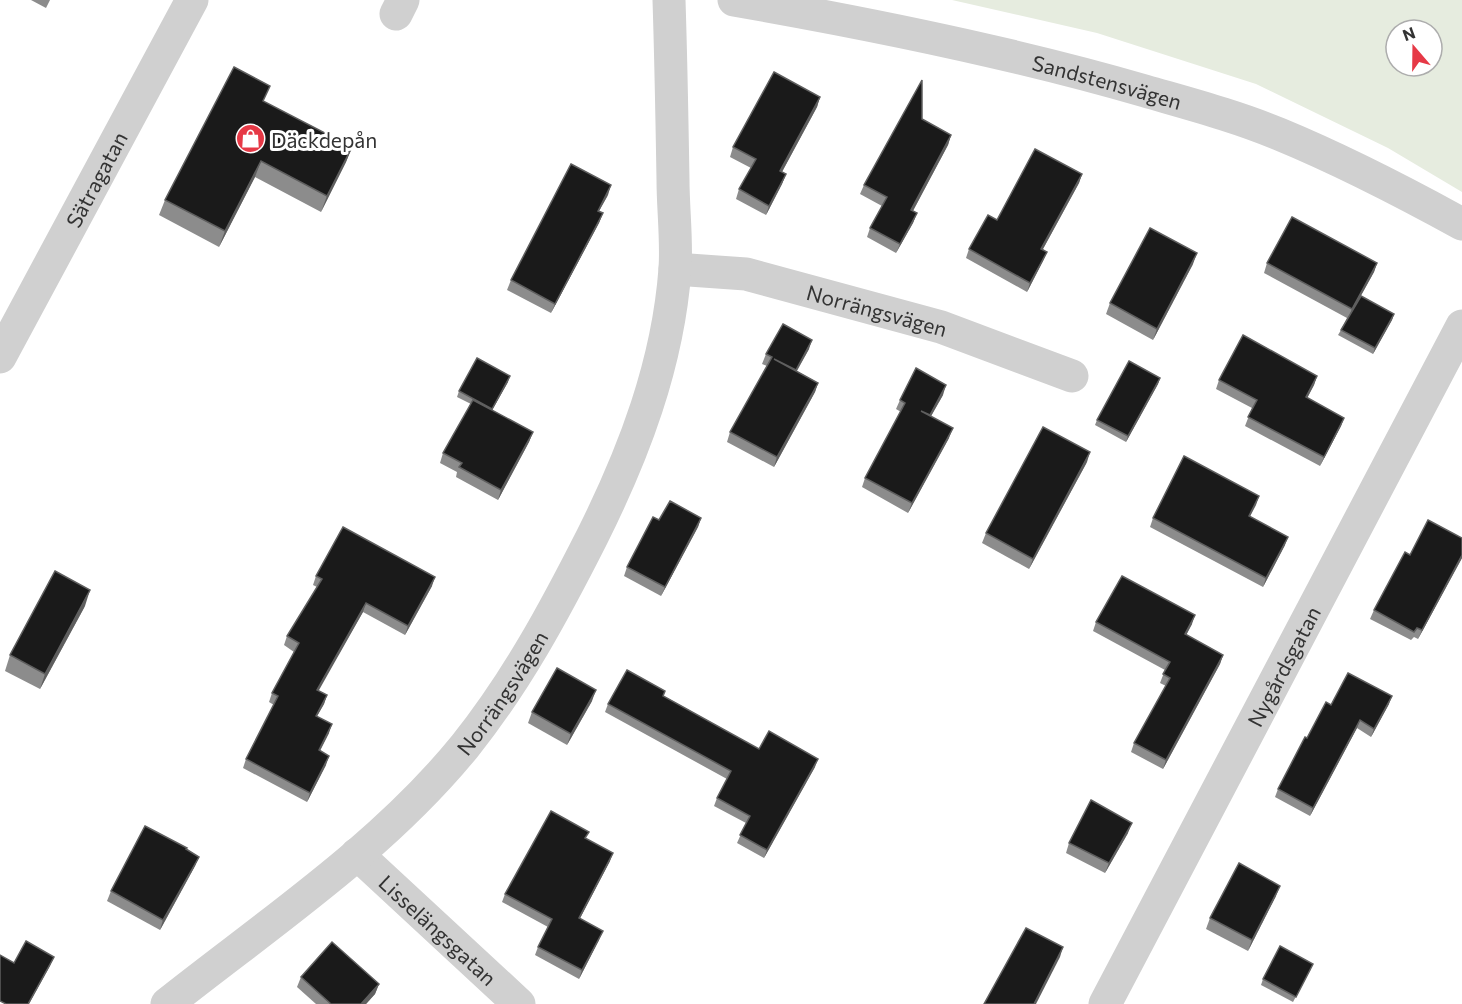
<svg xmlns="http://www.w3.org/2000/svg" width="1462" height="1004" viewBox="0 0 1462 1004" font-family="Commissioner,sans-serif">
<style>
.green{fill:#e6ecdf;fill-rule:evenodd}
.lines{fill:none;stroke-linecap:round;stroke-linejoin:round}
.minor{stroke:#d0d0d0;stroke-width:33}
.wall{fill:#8c8c8c}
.shaded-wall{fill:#5f5f5f}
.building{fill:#1a1a1a;stroke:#5f5f5f;stroke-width:1.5}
.labels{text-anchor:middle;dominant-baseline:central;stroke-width:6;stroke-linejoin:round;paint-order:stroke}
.street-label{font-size:21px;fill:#333;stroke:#fff}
.poi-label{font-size:21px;fill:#333;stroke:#fff;text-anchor:start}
</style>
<rect width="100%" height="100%" fill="#fff"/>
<path class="green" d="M952,0H1462V192L1388,148L1256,84L1097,33ZM1396,30H1432V66H1396Z"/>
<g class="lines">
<g class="minor">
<path id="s1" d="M734,0C872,24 1011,52 1145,91C1190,104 1236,116 1279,134C1342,160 1402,191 1462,224"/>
<path d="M396,14L403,0"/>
<path id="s2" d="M675,269L746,274L941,327L1072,376"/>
<path id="s3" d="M0,357L192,0"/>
<path id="s4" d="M357,854L519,1004"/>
<path id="s5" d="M167,1004C269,923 382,848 465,746C517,681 555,610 592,537C634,453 668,364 675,269C677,240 673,209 673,180C672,120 671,60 669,0"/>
<path id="s6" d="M1105,1004L1462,326"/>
</g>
</g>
<g class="wall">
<path d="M31,0H50L46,8Z"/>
<path d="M820,97L817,107L782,172L786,174L782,184L766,215L736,199L739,189L751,168L730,157L733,147Z"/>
<path d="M265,102L352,147L346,162L321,212L255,177L219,247L159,215L165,200Z"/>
<path d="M922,119L951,135L948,145L913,211L917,213L913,223L896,253L867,237L870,228L882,206L860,194L864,185Z"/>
<path d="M1082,174L1079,183L1043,249L1047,252L1043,261L1027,292L966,258L969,249L997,220Z"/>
<path d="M608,195L599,211L603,213L599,223L551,313L507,290L511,280Z"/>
<path d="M1267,263H1377L1374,272L1359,299L1394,314L1392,320L1373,354L1338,335L1341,330L1347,318L1264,273Z"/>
<path d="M1193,264L1153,340L1106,314L1110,303Z"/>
<path d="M809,349L797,371L818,383L815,392L774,467L727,442L730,432L767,366L762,364L766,354Z"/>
<path d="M1317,376L1314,385L1307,398L1344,418L1341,426L1320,466L1245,426L1252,408L1216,389L1219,380Z"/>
<path d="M1160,378L1158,384L1126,442L1095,425L1097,420Z"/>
<path d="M508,382L492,410L533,432L529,442L498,500L456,477L457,472L440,463L443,453L471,404L457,397L459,391Z"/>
<path d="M943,395L931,416L949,438L908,513L862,487L865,478L901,412L896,409L900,400Z"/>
<path d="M1087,462L1029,569L982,543L986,533Z"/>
<path d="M1259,496L1250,516L1285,545L1263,587L1150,527L1153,518Z"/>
<path d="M701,518L698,527L661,596L624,576L627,567L659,520Z"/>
<path d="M1462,538V558L1418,639L1414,637L1411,640L1370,619L1374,610L1410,555Z"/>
<path d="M316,576L432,586L405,635L363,612L318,690L327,695L324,704L317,716L329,733L320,751L326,765L307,802L243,768L246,759L274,705L269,702L272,693L294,652L284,645L287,636L317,587L313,585Z"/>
<path d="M85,606L40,689L5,671L10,655Z"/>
<path d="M1096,622L1192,624L1186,635L1223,655L1220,664L1163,769L1131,752L1134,743L1166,686L1160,683L1165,670L1093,631Z"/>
<path d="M664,696L759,749L815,767L764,858L737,843L746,823L714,806L717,798L727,779L605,712L608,704Z"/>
<path d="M592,701L567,745L528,723L532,712Z"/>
<path d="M1389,704L1371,737L1357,728L1310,816L1275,797L1278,789L1307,738L1331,705Z"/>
<path d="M1128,833L1105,873L1066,853L1069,843Z"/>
<path d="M586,839L610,861L580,918L599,940L579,979L535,955L538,947L548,927L502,902L505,894Z"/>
<path d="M186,850L199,857L195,866L160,930L107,901L111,891Z"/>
<path d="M1276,896L1248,951L1206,929L1210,918Z"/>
<path d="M1311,969L1293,1002L1261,985L1263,979Z"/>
<path d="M301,977L379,984L375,994L366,1004H316L297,987Z"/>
</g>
<g class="shaded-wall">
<path d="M820,97L817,107L777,181L780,171Z"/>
<path d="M951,135L948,145L908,220L911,210Z"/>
<path d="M352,147L346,162L321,212L327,196Z"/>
<path d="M261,161L255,177L219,247L225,231Z"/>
<path d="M786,174L782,184L766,215L769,206Z"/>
<path d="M1082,174L1079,183L1038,258L1041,249Z"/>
<path d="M611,185L608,195L594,220L598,211Z"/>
<path d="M603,213L599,223L551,313L555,304Z"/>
<path d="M917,213L913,223L896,253L900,244Z"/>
<path d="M1047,252L1043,261L1027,292L1030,283Z"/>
<path d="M1197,253L1193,264L1153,340L1157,329Z"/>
<path d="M1377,263L1374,272L1348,319L1352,309Z"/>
<path d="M1394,314L1392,320L1373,354L1375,348Z"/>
<path d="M812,340L809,349L792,379L796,370Z"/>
<path d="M510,376L508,382L490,414L492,409Z"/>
<path d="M1317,376L1314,385L1303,406L1306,397Z"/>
<path d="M1160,378L1158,384L1126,442L1128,436Z"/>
<path d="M818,383L815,392L774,467L777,457Z"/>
<path d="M946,385L943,395L926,425L930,415Z"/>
<path d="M1344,418L1341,426L1320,466L1324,457Z"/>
<path d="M953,428L949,438L908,513L912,503Z"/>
<path d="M533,432L529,442L498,500L501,490Z"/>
<path d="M1090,452L1087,462L1029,569L1033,559Z"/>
<path d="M1259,496L1256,505L1246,524L1249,516Z"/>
<path d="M701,518L698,527L661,596L665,587Z"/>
<path d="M1288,537L1285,545L1263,587L1266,578Z"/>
<path d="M1462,555V558L1418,639L1422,630Z"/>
<path d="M435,577L432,586L405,635L408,626Z"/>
<path d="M90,590L85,606L40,689L45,674Z"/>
<path d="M366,603L363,612L314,699L317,690Z"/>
<path d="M1195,615L1192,624L1182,643L1185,634Z"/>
<path d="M1223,655L1220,664L1163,769L1166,760Z"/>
<path d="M596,690L592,701L567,745L571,734Z"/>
<path d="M327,695L324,704L312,725L316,716Z"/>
<path d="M1392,696L1389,704L1371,737L1374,729Z"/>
<path d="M1360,720L1357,728L1310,816L1313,808Z"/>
<path d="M332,724L329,733L315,760L319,750Z"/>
<path d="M329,756L326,765L307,802L310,793Z"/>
<path d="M818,759L815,767L764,858L767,850Z"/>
<path d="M1132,823L1128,833L1105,873L1109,863Z"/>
<path d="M613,853L610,861L576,926L579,918Z"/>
<path d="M199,857L195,866L160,930L163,920Z"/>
<path d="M1280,886L1276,896L1248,951L1252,940Z"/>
<path d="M603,931L599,940L579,979L582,970Z"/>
<path d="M1063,947L1060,957L1036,1004H1034Z"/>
<path d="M54,957L50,966L29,1004H28Z"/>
<path d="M379,984L375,994L366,1004H361Z"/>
</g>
<g class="building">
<path d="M234,67L270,86L263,101L352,147L327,196L261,161L225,231L165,200Z"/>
<path d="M774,72L820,97L780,171L786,174L769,206L739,189L756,159L733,147Z"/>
<path d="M922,80V119L951,135L911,210L917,213L900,244L870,228L887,197L864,185Z"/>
<path d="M1035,149L1082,174L1041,249L1047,252L1030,283L969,249L988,215L997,220Z"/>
<path d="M571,164L611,185L598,211L603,213L555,304L511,280Z"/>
<path d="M1292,217L1377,263L1352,309L1267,263Z"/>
<path d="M1150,228L1197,253L1157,329L1110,303Z"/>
<path d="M1361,296L1394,314L1375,348L1341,330Z"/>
<path d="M783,324L812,340L796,370L774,359L818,383L777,457L730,432L772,357L766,354Z"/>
<path d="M1243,335L1317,376L1306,397L1344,418L1324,457L1248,417L1257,400L1219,380Z"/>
<path d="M477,358L510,376L492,409L459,391Z"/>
<path d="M1129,361L1160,378L1128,436L1097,420Z"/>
<path d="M916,368L946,385L930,415L921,411L953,428L912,503L865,478L905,403L900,400Z"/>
<path d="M473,400L533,432L501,490L459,467L462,463L443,453Z"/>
<path d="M1043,427L1090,452L1033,559L986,533Z"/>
<path d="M1184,456L1259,496L1249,516L1288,537L1266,578L1153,518Z"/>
<path d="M670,501L701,518L665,587L627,567L653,517L659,520Z"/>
<path d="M1428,520L1462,538V555L1422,630L1417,628L1414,632L1374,610L1405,552L1410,555Z"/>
<path d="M343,527L435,577L408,626L366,603L317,690L327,695L316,716L332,724L319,750L329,756L310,793L246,759L278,696L272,693L299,643L287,636L322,579L316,576Z"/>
<path d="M55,571L90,590L45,674L10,655Z"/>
<path d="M1122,576L1195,615L1185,634L1223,655L1166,760L1134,743L1170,678L1163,674L1170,662L1096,622Z"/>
<path d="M557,668L596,690L571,734L532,712Z"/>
<path d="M627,670L665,691L663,696L759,749L769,731L818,759L767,850L740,835L750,816L717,798L731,771L608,704Z"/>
<path d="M1348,673L1392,696L1374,729L1360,720L1313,808L1278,789L1305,737L1307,738L1326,702L1331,705Z"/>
<path d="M1091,800L1132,823L1109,863L1069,843Z"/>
<path d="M551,811L589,832L585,838L613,853L579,918L603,931L582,970L538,947L552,919L505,894Z"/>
<path d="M145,826L187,848L186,849L199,857L163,920L111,891Z"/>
<path d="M1239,863L1280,886L1252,940L1210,918Z"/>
<path d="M1026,928L1063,947L1034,1004H984Z"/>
<path d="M26,941L54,957L28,1004H6L0,1001V955L14,963Z"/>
<path d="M332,942L379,984L361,1004H331L301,977Z"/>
<path d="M1280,946L1313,964L1296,997L1263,979Z"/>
</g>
<defs>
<symbol id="shop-disc" viewBox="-11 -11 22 22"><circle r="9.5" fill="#e63946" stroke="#fff"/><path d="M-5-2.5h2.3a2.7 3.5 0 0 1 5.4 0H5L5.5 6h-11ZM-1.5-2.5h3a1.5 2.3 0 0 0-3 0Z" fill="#fff"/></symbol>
</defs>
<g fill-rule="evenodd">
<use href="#shop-disc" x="234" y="122" width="33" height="33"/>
</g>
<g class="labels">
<g class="street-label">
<text stroke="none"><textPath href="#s1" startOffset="382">Sandstensvägen</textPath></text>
<text stroke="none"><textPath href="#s3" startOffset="202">Sätragatan</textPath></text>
<text stroke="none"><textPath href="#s2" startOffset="207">Norrängsvägen</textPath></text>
<text stroke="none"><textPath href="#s6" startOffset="382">Nygårdsgatan</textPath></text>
<text stroke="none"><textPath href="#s5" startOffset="460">Norrängsvägen</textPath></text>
<text stroke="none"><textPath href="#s4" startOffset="111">Lisselängsgatan</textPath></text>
</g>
<g class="poi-label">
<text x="271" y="139">Däckdepån</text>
</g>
</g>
<g transform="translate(1414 48) rotate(340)"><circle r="28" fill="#ffffff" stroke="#adadad" stroke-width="1.5"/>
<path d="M0-4.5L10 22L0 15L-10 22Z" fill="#e63946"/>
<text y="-9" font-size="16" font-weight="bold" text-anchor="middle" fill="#333333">N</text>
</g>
</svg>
